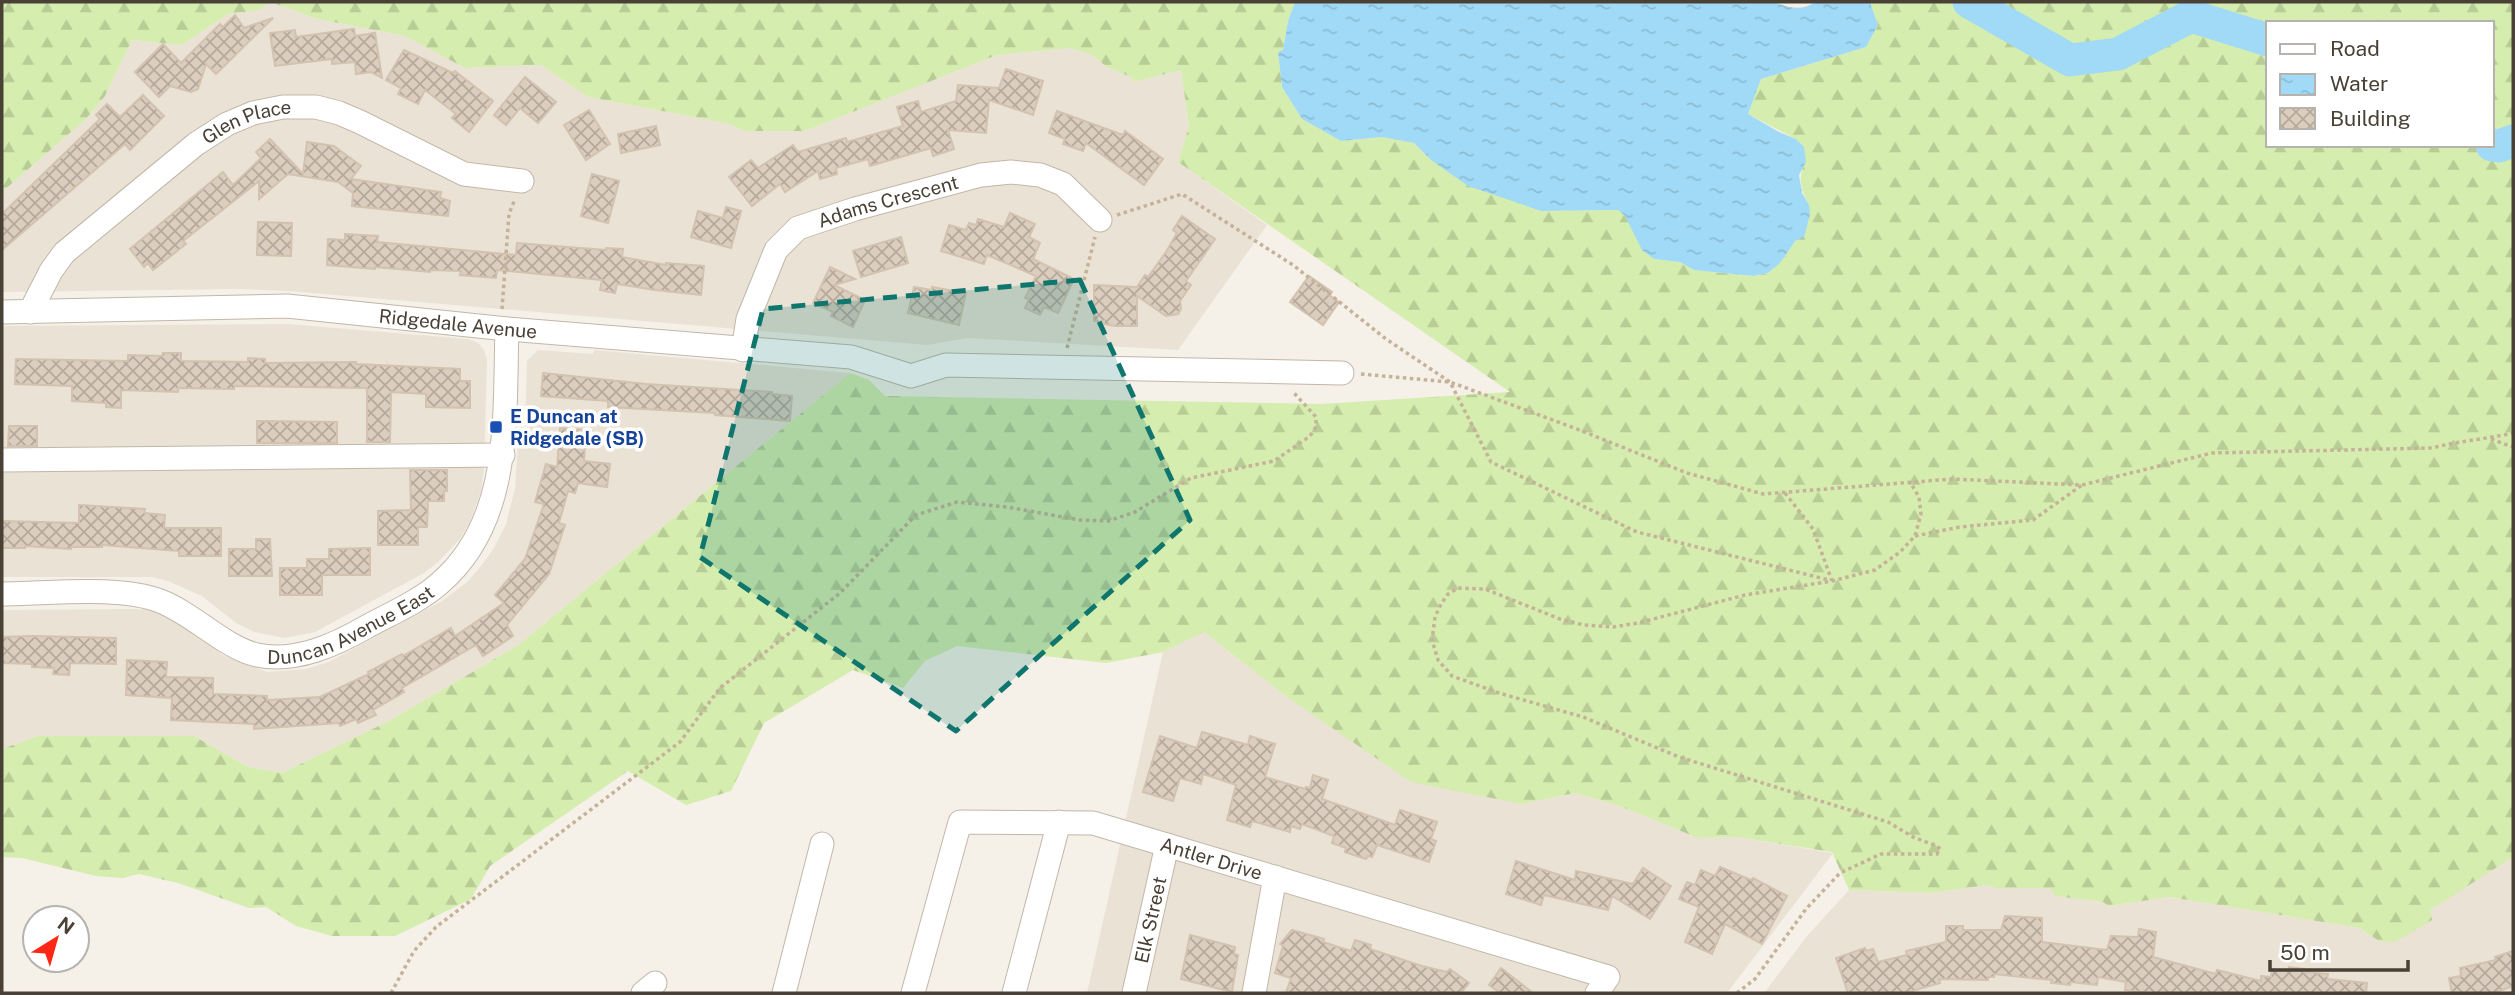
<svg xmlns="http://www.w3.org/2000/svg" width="2515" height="995" viewBox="0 0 2515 995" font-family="'Public Sans',sans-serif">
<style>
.residential{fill:#eae2d5}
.forest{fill:url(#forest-firs);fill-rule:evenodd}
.water{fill:url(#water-ripples)}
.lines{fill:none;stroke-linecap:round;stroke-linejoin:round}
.river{stroke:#a0daf6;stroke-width:33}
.building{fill:url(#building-cross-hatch);stroke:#d3c2af;stroke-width:2}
.minor-casing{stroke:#c2b7a9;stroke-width:25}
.path{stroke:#c5b299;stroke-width:3.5;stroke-dasharray:3.5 3.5;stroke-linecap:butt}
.minor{stroke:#fff;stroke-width:23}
.marked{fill:#0f766e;fill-opacity:0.2;stroke:#0f766e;stroke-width:5;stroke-dasharray:14 9;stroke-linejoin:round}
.transit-dot{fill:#1a4fb4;stroke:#fff;stroke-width:2.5}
.labels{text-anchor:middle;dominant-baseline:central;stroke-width:7;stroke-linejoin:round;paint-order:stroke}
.street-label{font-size:19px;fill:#494036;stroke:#fff}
.transit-label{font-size:19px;font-weight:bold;fill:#164399;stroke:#fff;text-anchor:start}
</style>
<defs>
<pattern id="forest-firs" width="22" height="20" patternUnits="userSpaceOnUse" patternTransform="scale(1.75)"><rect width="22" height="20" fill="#d5edae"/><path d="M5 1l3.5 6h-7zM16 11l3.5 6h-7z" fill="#b8cc96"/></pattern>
<pattern id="water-ripples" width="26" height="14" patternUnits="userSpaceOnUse" patternTransform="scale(1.75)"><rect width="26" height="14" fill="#a0daf6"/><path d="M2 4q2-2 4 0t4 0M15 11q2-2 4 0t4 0" fill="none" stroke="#8bbcd4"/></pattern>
<pattern id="building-cross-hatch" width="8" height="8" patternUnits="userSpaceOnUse" patternTransform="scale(1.75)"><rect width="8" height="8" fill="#dbcebf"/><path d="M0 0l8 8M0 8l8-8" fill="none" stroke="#b4a99c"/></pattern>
</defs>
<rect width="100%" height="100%" fill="#f5f0e8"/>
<g class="residential">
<path d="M270,2L318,19L405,36L465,68L541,65L588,97L726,123L745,131H805L997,55L1070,48L1092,55L1107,67L1131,77L1134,82L1181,70L1189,126L1178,162L1267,225L1178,350L968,338L927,345L288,291L235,289L2,292V192L86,119L105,96L132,40L182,45L228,14L259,10Z"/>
<path d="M288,324L468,339L478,343L484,350L487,360L484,469L481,491L470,522L459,540L438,562L424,573L315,632L285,638L254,632L236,623L202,596L168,581L152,577H2V326Z"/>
<path d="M538,350L593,354L594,350L850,373L517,646L389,721L282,773L248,767L194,736H38L2,749V610L133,609L150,610L160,613L196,632L222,655L267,672L306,669L329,662L442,601L466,583L479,569L494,548L506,524L515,488L519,429H525L527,361Z"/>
<path d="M1204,632L1287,697L1522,804L1575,793L1617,805L1698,838L1737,837L1833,853L1727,993H1087L1163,652Z"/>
<path d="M2513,857V993H1764L1808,935L1849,890L1931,893L1987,885L1995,888H2050L2055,896L2103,902L2109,906L2169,897L2360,928L2379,941Z"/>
</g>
<path class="forest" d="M2,2H1295L1288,21L1283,50L1278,52L1282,87L1302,119L1341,141L1382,137L1414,143L1431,160L1541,211L1618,210L1625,216L1654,259L1680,262L1694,270L1753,276L1768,273L1780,263L1796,240L1809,205C1800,189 1798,178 1805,162L1796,139L1748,114L1761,79L1866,47L1878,25L1870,2H2513V857L2430,910L2432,920L2395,942L2379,941L2360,928L2169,897L2109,906L2103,902L2055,896L2050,888H1995L1987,885L1931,893L1849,890L1832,852L1737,837L1698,838L1617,805L1575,793L1522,804L1411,782L1287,697L1204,632L1163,652L1106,663L957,646L925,661L903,688L853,670L764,723L731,791L686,805L628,771L490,866L471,899L395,936H332L296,926L266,907L249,908L178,883L139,874L122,878L96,876L22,858L2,857V749L38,736H194L248,767L282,773L389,721L517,646L850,373L869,380L885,396L1322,404L1510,392L1178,162L1189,126L1181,70L1134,82L1131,77L1107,67L1092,55L1070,48L997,55L805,131H745L726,123L588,97L541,65L465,68L405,36L318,19L270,2L259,10L228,14L182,45L132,40L105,96L86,119L2,192ZM2268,23H2492V145H2268Z"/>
<path class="water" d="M1295,2H1773C1788,7 1801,12 1815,2H1870L1878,25L1866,47L1761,79L1748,114L1779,132L1796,139L1804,147L1806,162L1799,175L1802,193L1809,205L1810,214L1804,238L1796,240L1780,263L1768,273L1753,276L1694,270L1680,262L1654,259L1642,250L1625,216L1618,210L1541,211L1468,186L1431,160L1414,143L1382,137L1341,141L1302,119L1282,87L1278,52L1283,50L1288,21Z"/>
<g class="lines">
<g class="river">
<path d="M1969,2L2070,60L2118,54L2191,16L2268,40"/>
<path d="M2492,145L2499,146L2513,141"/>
</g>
</g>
<g class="building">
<path d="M235,15L244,28L273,18L216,74L206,64L198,89L191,92L170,86L159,97L135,72L163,44L181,63L220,24L223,27Z"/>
<path d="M354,29L355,36L375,33L382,78L371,72L356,74L355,62L332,64V59L275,66L270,33L295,30L296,37Z"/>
<path d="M404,50L453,73L455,71L493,101L469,132L452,118L456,114L425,90L418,104L398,94L401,88L386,80Z"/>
<path d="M1006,69L1043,81L1033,115L989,100L986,133L948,130L954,149L933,156L931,148L870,166L868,159L836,168L837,174L820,179L818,171L785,192L780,184L752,206L729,177L751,160L758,168L793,145L798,152L846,138L847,142L903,126L897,107L918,101L921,112L956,101L958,85L999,88Z"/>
<path d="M525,77L556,102L538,123L520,108L506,125L494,115Z"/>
<path d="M143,95L164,116L130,150L125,144L2,250V214L100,119L96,115L107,104L120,117Z"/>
<path d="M589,110L610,144L586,160L564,125Z"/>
<path d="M1057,111L1123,135L1125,131L1163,159L1144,185L1086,143L1083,151L1063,144L1065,139L1049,133Z"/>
<path d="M656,126L660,145L621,153L618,134Z"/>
<path d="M270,139L303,174L307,142L334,146L361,166L351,179L441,192L440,198L450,201L448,216L352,206L353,193L338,182L288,174L259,199V181L183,241L186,244L153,270L148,263L144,267L130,249L223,172L233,185L261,158L256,152Z"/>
<path d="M592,174L619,181L608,223L581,216Z"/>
<path d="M726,207L741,211L731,248L691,237L698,211L723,218Z"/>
<path d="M1010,213L1035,224L1029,237L1040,243L1033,259L1074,279L1058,313L1044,307L1040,315L1025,308L1029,299L1025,298L1036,276L987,255L984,264L941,251L949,225L966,230L969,223L976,225L978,219L1004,227Z"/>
<path d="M1182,216L1215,239L1186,281L1191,285L1180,301L1181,309L1178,314L1166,316L1137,296V326H1115L1104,324V321H1094V285L1137,287L1145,275L1148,277L1166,252L1177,233L1173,230Z"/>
<path d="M258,222L292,223L291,256L257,255Z"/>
<path d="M345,234L378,236L377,242L516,255L517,243L606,250V248L623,249L622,257L666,265V263L704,266L701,295L655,290L617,284L615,293L600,290L602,280L497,270L496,278L460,275L461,271L431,270L430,272L375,267V269L327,265L328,239L345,240Z"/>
<path d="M901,237L908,263L861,277L853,251Z"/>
<path d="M830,267L855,279L834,285L865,300L853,327L831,316L833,312L813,303Z"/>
<path d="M1309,276L1332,292L1329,295L1339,302L1323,325L1290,302Z"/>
<path d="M914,287L932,290V287L966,293L959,325L908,313Z"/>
<path d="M163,353H181V361L248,362V358L265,359V363L356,362V364L460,369V381H470V408L426,407V394L391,392L390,442H367V388L234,386V389L178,388V392L121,390V408L106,407V403L72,401V386L15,384L16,359L128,361V355L162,356Z"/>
<path d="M543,373L646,384L772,392V394L792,396L790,421L715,415V413L608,407V401L541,396Z"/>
<path d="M257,421L337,422V443H257Z"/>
<path d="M9,426H37V446H8Z"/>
<path d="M560,428L586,430L584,461L610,464L607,487L578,483L575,493L568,491L559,523L565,525L549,574L507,625L513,636L483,656L476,645L402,688L404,692L373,710L376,715L358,723L356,719L340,726L339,723L254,729V724L171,720L172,698L126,695L127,660L167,662L166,677L213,678V694L267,696V700L320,697L369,674L368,672L402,654L403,656L451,628L455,636L504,603L495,595L525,559L544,504L535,502L546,464L557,467Z"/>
<path d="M410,470H447V491H444V501H428L427,527H418V545H378V511L411,510Z"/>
<path d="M79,505L145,509L144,513L165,515L164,528H221V556H179V551L102,545V547H71V549L25,546V548H2V521L79,523Z"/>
<path d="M256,539H270L272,576H229V549H256Z"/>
<path d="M370,548V575H322V595H280V568H307V559H329V549Z"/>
<path d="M33,636L116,638V664L70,663L69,675L53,674L54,668L32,667V664L2,663V637Z"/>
<path d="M1202,732L1248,745L1250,736L1275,744L1265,777L1305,789L1306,787L1310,788L1313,775L1328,780L1322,799L1395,825L1400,810L1437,822L1431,839L1436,841L1429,862L1377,845L1372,857L1368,856L1366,859L1345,852L1346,848L1332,843L1334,836L1302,824L1300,829L1291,826L1290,832L1252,821L1250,827L1227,820L1236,785L1203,774L1201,784L1180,778L1173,801L1143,792L1160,736L1197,748Z"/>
<path d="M1516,861L1575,880L1576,871L1633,884L1643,868L1671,886L1650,919L1612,896L1608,910L1544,895L1541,905L1506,894Z"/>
<path d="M1720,867L1751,880L1753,878L1787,896L1762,944L1725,924L1712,954L1685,942L1699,907L1679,899L1687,882L1695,885L1701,870L1715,876Z"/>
<path d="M2005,916L2042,918V942L2107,950L2111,936L2138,937L2139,929L2156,932L2153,957L2216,974L2217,970L2261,981V976L2271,977L2272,969L2288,971L2289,967L2305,969L2304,972L2328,974L2327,979L2367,983L2366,993H2152L2125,990L2126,982L2098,977L2097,985L2070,982V985L2051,983L2052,980L1994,974V977H1988V980L1939,979L1940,983L1905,993H1848L1836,958L1865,948L1866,951L1873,949L1878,962L1907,955L1906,951L1946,942V926H1963V930H2001Z"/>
<path d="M1292,930L1324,939L1323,942L1351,951L1355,940L1371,945L1370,949L1422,966L1447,972L1450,969L1469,983L1461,993H1415L1403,990L1402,993H1286L1291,978L1275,973L1283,946L1280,944Z"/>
<path d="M1190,935L1235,947L1234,954L1238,955L1232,992L1181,979Z"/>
<path d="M2513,951V986L2494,993H2452L2449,978L2461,976L2460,968L2496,960L2495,957Z"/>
<path d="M1501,968L1533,993H1500L1489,985Z"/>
</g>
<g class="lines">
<defs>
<g id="minor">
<path id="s1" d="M2,312L287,306L507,329L851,357L911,376L946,365L1342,373"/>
<path id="s2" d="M30,312L51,271L64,253L196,144L227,124L253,113L283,107H316L339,113L360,122L464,174L522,181"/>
<path id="s3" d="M743,350L748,319L776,250L798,228L855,209L981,175L1011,172L1040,175L1063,184L1100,220"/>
<path d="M2,460L503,455"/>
<path id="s4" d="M2,594C47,594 119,585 160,601C194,614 225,648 257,655C296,663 335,645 368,626C392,613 420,601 440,583C513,520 504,416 507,329"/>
<path d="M643,993L655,983"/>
<path d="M784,993L822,844"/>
<path id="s5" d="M913,993L960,822L1093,823L1608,977L1597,993"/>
<path d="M1014,993L1059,822"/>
<path id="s6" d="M1134,993L1167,845"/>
<path d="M1254,993L1275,877"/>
</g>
</defs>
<use href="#minor" class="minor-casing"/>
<g class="path">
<path d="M1117,215L1182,194L1293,265L1386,339L1450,382L1491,462L1637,532L1829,580"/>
<path d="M502,309L509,214L515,199"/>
<path d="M1067,348L1095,237"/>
<path d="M1361,374L1450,382L1577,429L1687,473L1763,494L1952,479L2082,485L2212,453L2432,448C2459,441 2486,439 2513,433"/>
<path d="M2491,439L2513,447"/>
<path d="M1785,493L1813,529L1832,581"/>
<path d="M1915,536L1960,527L2033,520L2082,485"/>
<path d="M391,993L414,951L436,927L680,742L720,688L840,593L916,515L957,502L1007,507L1080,520L1108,521L1135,512L1191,478L1274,461L1310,436L1316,427V417L1294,393"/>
<path d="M1737,993L1755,979L1806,909L1840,873L1881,854H1937L1940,849L1937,846L1913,837L1888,822L1679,757L1583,717L1499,693L1452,676L1438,660L1432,640L1435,617L1441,604L1448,594L1458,588L1485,589L1560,619L1584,625L1613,627L1638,623L1745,595L1832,581L1875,570L1900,552L1915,536L1921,514L1919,497L1910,482"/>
</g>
<use href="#minor" class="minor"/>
</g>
<path class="marked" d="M1080,280L1190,520L956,731L700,557L763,309Z"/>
<rect class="transit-dot" x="489" y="420" width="14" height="14" rx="3.5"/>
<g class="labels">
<g class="street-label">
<text stroke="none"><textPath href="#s2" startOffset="296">Glen Place</textPath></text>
<text stroke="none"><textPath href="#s3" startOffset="231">Adams Crescent</textPath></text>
<text stroke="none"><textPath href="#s1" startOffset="457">Ridgedale Avenue</textPath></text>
<text stroke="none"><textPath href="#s4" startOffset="371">Duncan Avenue East</textPath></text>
<text stroke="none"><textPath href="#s5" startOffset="434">Antler Drive</textPath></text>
<text stroke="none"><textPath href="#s6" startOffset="75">Elk Street</textPath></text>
</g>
<g class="transit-label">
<text x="510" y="416">E Duncan at<tspan x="510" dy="22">Ridgedale (SB)</tspan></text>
</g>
</g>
<rect width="2515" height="995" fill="none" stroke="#494036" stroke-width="7"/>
<rect x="2266" y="21" width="228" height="126" fill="#ffffff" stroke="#b6b3af" stroke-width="2"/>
<rect x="2280" y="44" width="35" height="10" fill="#ffffff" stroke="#b6b3af" stroke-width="2"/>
<text x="2330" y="56" font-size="21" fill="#494036">Road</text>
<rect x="2280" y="74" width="35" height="21" fill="url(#water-ripples)" stroke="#b6b3af" stroke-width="2"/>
<text x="2330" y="91" font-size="21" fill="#494036">Water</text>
<rect x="2280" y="108" width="35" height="21" fill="url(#building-cross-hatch)" stroke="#b6b3af" stroke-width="2"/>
<text x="2330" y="126" font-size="21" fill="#494036">Building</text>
<g transform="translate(56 939) rotate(37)"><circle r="33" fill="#ffffff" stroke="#b6b3af" stroke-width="2"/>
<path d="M0-5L12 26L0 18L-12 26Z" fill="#ff2615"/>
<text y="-10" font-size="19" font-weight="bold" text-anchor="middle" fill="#494036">N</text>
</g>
<path d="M2270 960v10h138v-10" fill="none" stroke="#494036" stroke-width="3.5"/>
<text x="2280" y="960" font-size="21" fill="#494036" stroke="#ffffff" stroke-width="5" paint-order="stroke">50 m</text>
</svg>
